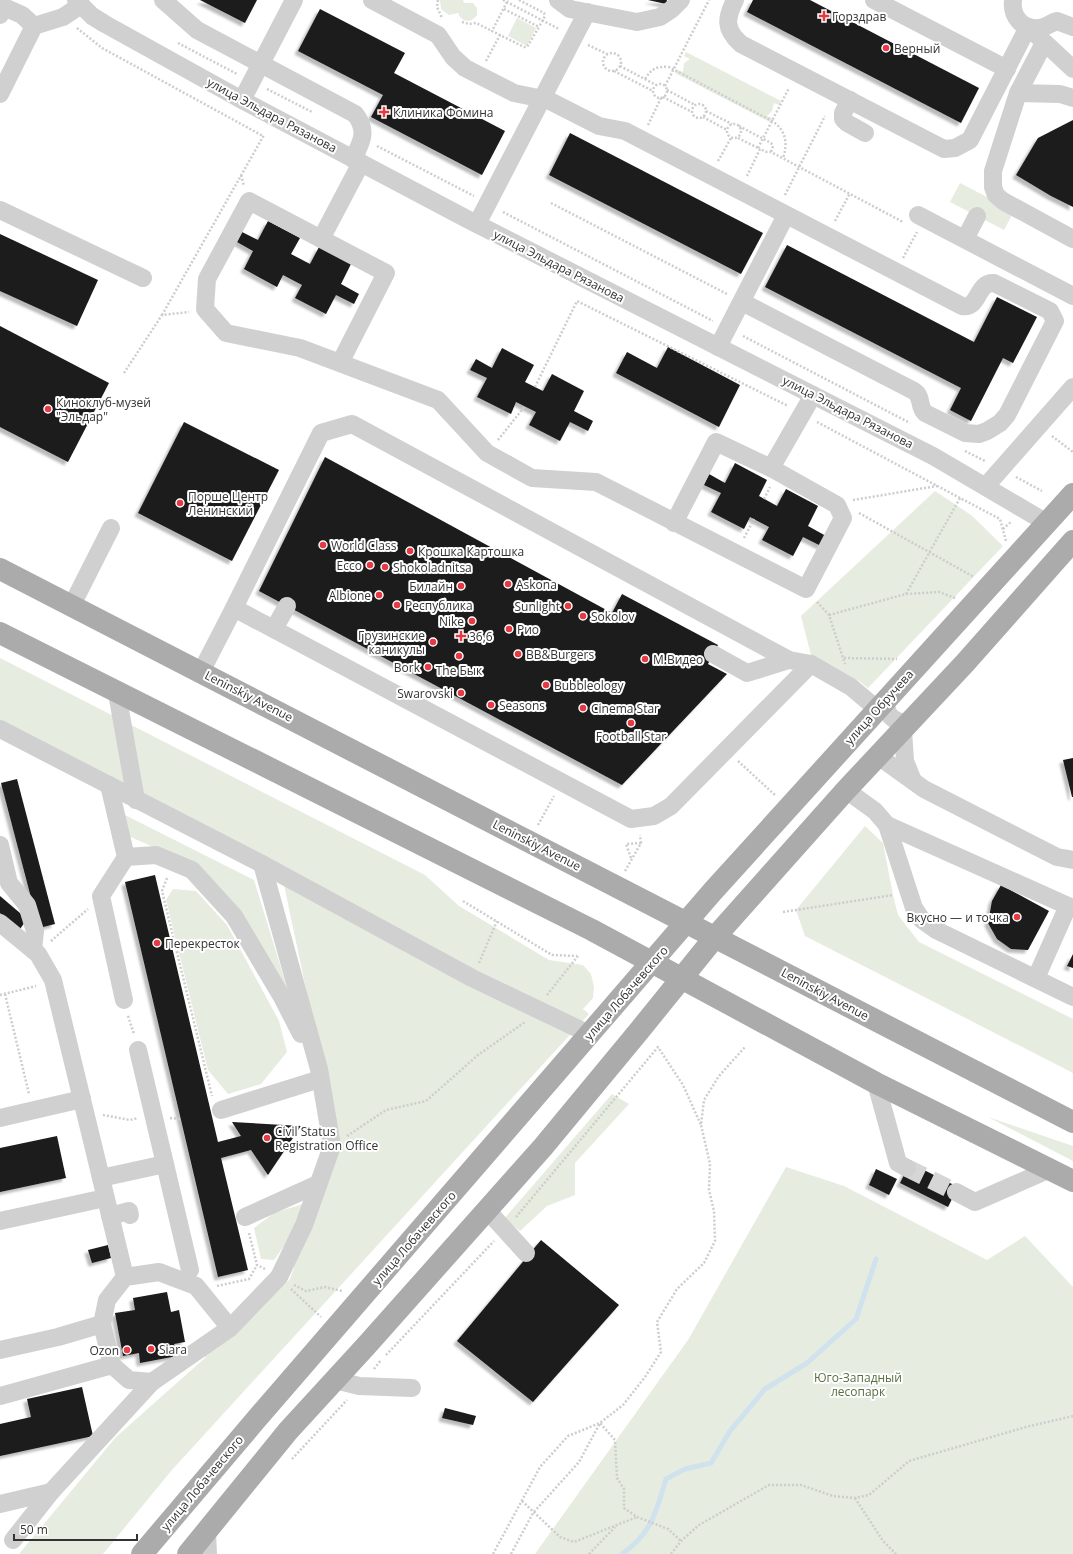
<svg xmlns="http://www.w3.org/2000/svg" width="1073" height="1554" viewBox="0 0 1073 1554" font-family="'Open Sans',sans-serif">
<style>
.green{fill:#e6ecdf}
.lines{fill:none;stroke-linecap:round;stroke-linejoin:round}
.stream{stroke:#cfe2ee;stroke-width:5}
.building{fill:#1a1a1a;filter:url(#shadow)}
.minor-tunnel{stroke:#d6d6d6;stroke-width:18;stroke-dasharray:18 9;stroke-linecap:butt}
.path{stroke:#cdcdcd;stroke-width:2.5;stroke-dasharray:2 2;stroke-linecap:butt}
.minor{stroke:#d0d0d0;stroke-width:18}
.major{stroke:#ababab;stroke-width:22}
.poi-dot{fill:#e63946;stroke:#fff;stroke-width:1.5}
.labels{text-anchor:middle;dominant-baseline:central;stroke-width:4;stroke-linejoin:round;paint-order:stroke}
.poi-label{font-size:12px;fill:#333;stroke:#fff;text-anchor:start}
.street-label{font-size:12px;fill:#333;stroke:#fff}
.park-label{font-size:12px;fill:#56703f;stroke:#fff}
</style>
<defs>
<filter id="shadow"><feDropShadow dx="-3.5" dy="3.5" stdDeviation="1" flood-color="#0004"/></filter>
</defs>
<rect width="100%" height="100%" fill="#fff"/>
<g class="green">
<path d="M440,0H463L464,3H473L477,8V15C472,23 462,23 458,13L449,15L441,9Z"/>
<path d="M517,18L536,28L527,46L508,36Z"/>
<path d="M686,52L781,101L779,105L774,103L772,111L767,116L772,118L770,122L675,73L677,70L683,72L684,63L690,59L684,56Z"/>
<path d="M960,183L1014,211L1004,230L950,202Z"/>
<path d="M935,491L971,515L1003,546L868,688L859,681L812,659L801,616Z"/>
<path d="M0,658L425,875L459,906L549,960L583,965L591,974L594,987L593,998L583,1009L589,1014L171,1471L103,1554H19L116,1437L206,1357L204,1356L279,1281L284,1285L290,1279L294,1268L290,1265L339,1145L284,885L0,722Z"/>
<path d="M119,812L254,880L293,1007L197,866L126,835Z"/>
<path d="M865,826L883,843L893,895L898,915L919,942L1073,1019V1073L805,936L796,910Z"/>
<path d="M173,889L196,891L227,925L279,1021L287,1052L261,1084L228,1094L208,1070L166,900Z"/>
<path d="M612,1094L629,1104L575,1163V1195L547,1206L520,1231L504,1219Z"/>
<path d="M988,1117L1073,1146V1161Z"/>
<path d="M786,1167L844,1186L987,1260L1025,1236L1073,1287V1554H535L688,1340Z"/>
<path d="M303,1204L295,1230L274,1260L261,1259L254,1228L274,1213Z"/>
</g>
<g class="lines">
<path class="stream" d="M622,1554C652,1533 656,1512 666,1479L685,1469L711,1463L730,1431L765,1389L807,1363L856,1319L876,1259"/>
</g>
<g class="building">
<path d="M200,0H257L245,23Z"/>
<path d="M648,0H667L666,4Z"/>
<path d="M753,0H810L979,88L961,123L747,12Z"/>
<path d="M320,9L405,53L394,73L505,131L482,175L371,117L383,95L298,51Z"/>
<path d="M1073,120V207L1051,196L1016,175L1038,138Z"/>
<path d="M570,133L763,233L741,274L549,175Z"/>
<path d="M268,221L300,238L291,254L310,264L319,247L351,264L341,284L359,294L354,304L336,295L326,314L295,298L302,285L283,275L277,287L244,269L253,251L237,242L242,232L258,240Z"/>
<path d="M0,234L98,280L77,326L0,291Z"/>
<path d="M787,245L974,342L997,297L1037,317L1013,363L1003,358L971,421L950,410L961,388L765,287Z"/>
<path d="M0,326L109,383L68,462L0,427Z"/>
<path d="M668,347L740,385L719,427L616,373L627,352L657,368Z"/>
<path d="M502,348L534,365L525,382L543,391L552,374L584,391L574,411L593,421L588,431L570,422L560,441L529,425L536,412L516,402L511,414L477,397L487,378L470,370L476,359L492,368Z"/>
<path d="M184,422L279,470L232,561L138,513Z"/>
<path d="M325,457L612,613L622,594L718,645L708,664L727,674L622,785L259,591Z"/>
<path d="M735,463L767,480L759,496L777,506L786,489L818,506L808,526L826,536L821,546L803,537L793,556L762,540L769,527L750,517L744,529L711,512L721,493L704,485L709,474L725,483Z"/>
<path d="M1073,758V797H1072L1063,760Z"/>
<path d="M17,779L55,924L39,928L1,783Z"/>
<path d="M155,875L218,1142L241,1136L232,1122L301,1126L268,1175L251,1150L221,1158L248,1270L218,1277L125,882Z"/>
<path d="M1001,885L1049,911L1028,950L1011,949L997,939L988,923L992,901Z"/>
<path d="M0,896L27,919L20,929L0,913Z"/>
<path d="M1073,954V968L1067,966Z"/>
<path d="M57,1136L66,1178L0,1192V1148Z"/>
<path d="M910,1163L958,1187L948,1207L900,1183Z"/>
<path d="M876,1169L897,1179L889,1195L869,1185Z"/>
<path d="M541,1240L619,1305L533,1402L457,1341Z"/>
<path d="M108,1245L111,1258L92,1263L88,1250Z"/>
<path d="M167,1292L171,1312L179,1310L185,1342L174,1344L177,1356L140,1363L139,1353L123,1356L115,1313L135,1310L133,1298Z"/>
<path d="M82,1387L93,1436L0,1456V1424L31,1417L27,1399Z"/>
<path d="M445,1408L476,1416L473,1425L442,1418Z"/>
</g>
<g class="lines">
<path class="minor-tunnel" d="M907,1168L956,1192"/>
<g class="path">
<path d="M438,0L437,7L442,18"/>
<path d="M503,0L559,29"/>
<path d="M519,0L544,13L545,16L539,27"/>
<path d="M504,9L539,27L527,47H524L492,31L508,0"/>
<path d="M462,22L469,24L476,23L492,31"/>
<path d="M77,28L102,48L263,136"/>
<path d="M178,43L237,74"/>
<path d="M588,45L607,54"/>
<circle cx="612" cy="62" r="9"/>
<path d="M486,61L500,35"/>
<path d="M620,66L656,85"/>
<path d="M614,71L653,91"/>
<path d="M645,79C651,69 657,66 669,67L772,121C786,130 788,143 783,158"/>
<circle cx="660" cy="91" r="7"/>
<path d="M665,86L709,0"/>
<path d="M267,89L312,112"/>
<path d="M667,90L695,105"/>
<path d="M663,97L692,112"/>
<circle cx="699" cy="111" r="7"/>
<path d="M706,111L732,124"/>
<path d="M703,117L727,130"/>
<circle cx="734" cy="131" r="7"/>
<path d="M648,125L661,98"/>
<path d="M739,126L771,143L773,146L771,152"/>
<path d="M738,138L758,148"/>
<path d="M377,146L474,196"/>
<path d="M758,148L789,88"/>
<path d="M718,161L731,138"/>
<path d="M241,175L244,186"/>
<path d="M747,176L760,149L767,152H771L903,222"/>
<path d="M785,195L825,116"/>
<path d="M551,203L727,294"/>
<path d="M503,212L713,321"/>
<path d="M835,221L850,193"/>
<path d="M903,258L917,232"/>
<path d="M162,315L264,135"/>
<path d="M743,336L910,423"/>
<path d="M124,373L162,315L189,312"/>
<path d="M535,387L577,301L788,406"/>
<path d="M817,422L960,498"/>
<path d="M1052,436L1073,452"/>
<path d="M498,440L525,406"/>
<path d="M965,451L985,461"/>
<path d="M1016,477L1042,491"/>
<path d="M764,499L770,487"/>
<path d="M853,500L937,486"/>
<path d="M859,513L974,577"/>
<path d="M1003,529L1012,521"/>
<path d="M744,538L754,519"/>
<path d="M906,594L960,498L1000,519L1006,541"/>
<path d="M817,602L829,615L845,664"/>
<path d="M829,615L906,594L939,592L955,598"/>
<path d="M844,658L897,659"/>
<path d="M738,761L776,796"/>
<path d="M538,825L554,796"/>
<path d="M631,858L626,844L641,843"/>
<path d="M625,871L641,843L640,835"/>
<path d="M167,878L162,891L212,1096"/>
<path d="M463,901L552,955L577,956"/>
<path d="M783,912L893,895"/>
<path d="M51,941L88,909"/>
<path d="M479,963L497,921"/>
<path d="M5,994L29,1094"/>
<path d="M0,995L36,986"/>
<path d="M547,995L578,956"/>
<path d="M128,1016L134,1034"/>
<path d="M103,1115L130,1120L138,1118"/>
<path d="M170,1118L181,1119"/>
<path d="M347,1136L386,1110L426,1101L478,1055L525,1022"/>
<path d="M516,1217L658,1047L683,1085L701,1125"/>
<path d="M249,1233L257,1265L265,1269"/>
<path d="M294,1285L306,1291L325,1287L342,1291"/>
<path d="M217,1286L249,1279L257,1265"/>
<path d="M291,1289L321,1317"/>
<path d="M386,1355L494,1241"/>
<path d="M374,1369L381,1360"/>
<path d="M292,1459L347,1400"/>
<path d="M855,1498L883,1541L896,1554"/>
<path d="M522,1501L560,1537L574,1542L637,1517"/>
<path d="M493,1554L540,1467L568,1436L600,1423L623,1405L645,1377L661,1352L657,1322L677,1289L704,1263L715,1241L714,1211L709,1190L710,1164L701,1125L704,1100L719,1076L745,1047"/>
<path d="M511,1554L533,1513L579,1462L600,1423L615,1440L617,1478L624,1489V1508L637,1517L668,1529L681,1541"/>
<path d="M589,1554L615,1527"/>
<path d="M671,1554L681,1541L699,1525L769,1485H801L833,1496L855,1498L869,1495L909,1461L1026,1427L1073,1416"/>
</g>
<g class="minor">
<path d="M76,0L92,16L105,24L242,100L467,219L933,456L1047,523"/>
<path d="M163,0L197,30L355,114C368,130 362,142 353,159"/>
<path d="M372,0L438,35L453,57L465,68L514,93L548,100L599,126L625,131L962,306C980,309 976,282 994,283L1050,311L1055,321L1007,415L1000,423L987,431L979,434L965,433L925,413C918,406 923,397 914,391L742,302"/>
<path d="M558,0L570,9L637,22L660,17L672,9L681,0"/>
<path d="M735,0C726,18 724,29 741,44L944,149L955,148L970,140L1028,27L1073,69"/>
<path d="M874,0L1007,69"/>
<path d="M1013,0C1011,16 1022,30 1039,28C1046,28 1050,23 1057,21L1073,27"/>
<path d="M0,15L4,7L22,15L34,26"/>
<path d="M1044,43L1018,93L993,171V187L996,195L1003,201L1073,239"/>
<path d="M1018,93L1060,94L1073,98"/>
<path d="M0,94L34,26L63,17L81,5"/>
<path d="M242,100L294,0"/>
<path d="M850,100L843,113V119L847,123L865,133"/>
<path d="M0,210L143,278"/>
<path d="M918,215L1073,296"/>
<path d="M477,224L587,12"/>
<path d="M321,239L361,163"/>
<path d="M965,239L977,216"/>
<path d="M718,347L786,215"/>
<path d="M340,363L386,273L249,201L207,279L205,309L226,333L300,348L438,400L487,453L532,478L596,482L806,589L843,518L837,505L771,468L813,395"/>
<path d="M986,486L1073,387"/>
<path d="M674,523L716,442L771,468"/>
<path d="M72,605L111,528"/>
<path d="M234,608L321,433L352,424L789,660L811,664"/>
<path d="M274,629L287,606"/>
<path d="M713,654L747,673L789,660"/>
<path d="M201,672L234,608L631,819L654,816L671,806L811,664L851,687L877,709"/>
<path d="M117,693L136,800"/>
<path d="M890,695C878,712 899,731 915,717"/>
<path d="M0,729L262,864L472,978L589,1034"/>
<path d="M903,730L905,761L913,781"/>
<path d="M878,756L924,789L1057,857L1073,860"/>
<path d="M109,785L126,857"/>
<path d="M846,790L875,811L887,825L914,908L922,920L936,930L1073,997"/>
<path d="M887,825L1068,906L1036,978"/>
<path d="M0,845L9,883L27,905L35,931L33,950"/>
<path d="M0,923L38,954L53,980L125,1277"/>
<path d="M124,1000L101,896L126,857L156,855L192,870L234,916L282,997L301,1034"/>
<path d="M138,1050L165,1164"/>
<path d="M876,1083L898,1163L907,1168"/>
<path d="M221,1110L320,1079"/>
<path d="M0,1118L82,1099"/>
<path d="M101,1178L165,1164L190,1270"/>
<path d="M956,1192L975,1202L1050,1169"/>
<path d="M487,1210L526,1253"/>
<path d="M110,1216L129,1211L130,1215"/>
<path d="M245,1217L318,1184"/>
<path d="M0,1221L105,1198"/>
<path d="M0,1350L58,1337L102,1324"/>
<path d="M112,1365L102,1324L107,1300L125,1277L159,1272L196,1286L230,1328"/>
<path d="M335,1380L359,1386L412,1388"/>
<path d="M0,1396L112,1365L129,1380L152,1382"/>
<path d="M0,1504L51,1492"/>
<path d="M207,1532L208,1554"/>
<path d="M13,1540L51,1492L152,1382L230,1328L279,1277L304,1225L332,1146L319,1069L262,864"/>
</g>
<g class="major">
<path d="M0,569L1073,1122"/>
<path d="M0,633L592,930L876,1083L1073,1181"/>
<path d="M142,1554L254,1422L713,891L1073,494"/>
<path d="M188,1554L288,1431L366,1346L543,1147L639,1031L715,937L846,790L965,663L1073,541"/>
</g>
</g>
<g class="poi-dot">
<path d="M822 10h4v4h4v4h-4v4h-4v-4h-4v-4h4z"/>
<circle cx="886" cy="48" r="4"/>
<path d="M382 106h4v4h4v4h-4v4h-4v-4h-4v-4h4z"/>
<circle cx="48" cy="409" r="4"/>
<circle cx="180" cy="503" r="4"/>
<circle cx="323" cy="545" r="4"/>
<circle cx="410" cy="551" r="4"/>
<circle cx="370" cy="565" r="4"/>
<circle cx="385" cy="567" r="4"/>
<circle cx="508" cy="584" r="4"/>
<circle cx="461" cy="586" r="4"/>
<circle cx="379" cy="595" r="4"/>
<circle cx="397" cy="605" r="4"/>
<circle cx="568" cy="606" r="4"/>
<circle cx="583" cy="616" r="4"/>
<circle cx="472" cy="621" r="4"/>
<circle cx="509" cy="629" r="4"/>
<path d="M459 630h4v4h4v4h-4v4h-4v-4h-4v-4h4z"/>
<circle cx="433" cy="642" r="4"/>
<circle cx="518" cy="654" r="4"/>
<circle cx="459" cy="656" r="4"/>
<circle cx="645" cy="659" r="4"/>
<circle cx="428" cy="667" r="4"/>
<circle cx="546" cy="685" r="4"/>
<circle cx="461" cy="693" r="4"/>
<circle cx="491" cy="705" r="4"/>
<circle cx="583" cy="708" r="4"/>
<circle cx="631" cy="723" r="4"/>
<circle cx="1017" cy="917" r="4"/>
<circle cx="157" cy="943" r="4"/>
<circle cx="267" cy="1138" r="4"/>
<circle cx="151" cy="1349" r="4"/>
<circle cx="127" cy="1350" r="4"/>
</g>
<g class="labels">
<g class="poi-label">
<text x="832" y="16">Горздрав</text>
<text x="894" y="48">Верный</text>
<text x="393" y="112">Клиника Фомина</text>
<text x="56" y="402">Киноклуб-музей<tspan x="56" dy="14">"Эльдар"</tspan></text>
<text x="188" y="496">Порше Центр<tspan x="188" dy="14">Ленинский</tspan></text>
<text x="331" y="545">World Class</text>
<text x="418" y="551">Крошка Картошка</text>
<text x="362" y="565" text-anchor="end">Ecco</text>
<text x="393" y="567">Shokoladnitsa</text>
<text x="516" y="584">Askona</text>
<text x="453" y="586" text-anchor="end">Билайн</text>
<text x="371" y="595" text-anchor="end">Albione</text>
<text x="405" y="605">Республика</text>
<text x="560" y="606" text-anchor="end">Sunlight</text>
<text x="591" y="616">Sokolov</text>
<text x="464" y="621" text-anchor="end">Nike</text>
<text x="517" y="629">Рио</text>
<text x="425" y="635" text-anchor="end">Грузинские<tspan x="425" dy="14">каникулы</tspan></text>
<text x="469" y="636">36,6</text>
<text x="526" y="654">BB&amp;Burgers</text>
<text x="653" y="659">М.Видео</text>
<text x="420" y="667" text-anchor="end">Bork</text>
<text x="459" y="670" text-anchor="middle">The Бык</text>
<text x="554" y="685">Bubbleology</text>
<text x="453" y="693" text-anchor="end">Swarovski</text>
<text x="499" y="705">Seasons</text>
<text x="591" y="708">Cinema Star</text>
<text x="631" y="736" text-anchor="middle">Football Star</text>
<text x="1009" y="917" text-anchor="end">Вкусно — и точка</text>
<text x="165" y="943">Перекресток</text>
<text x="275" y="1131">Civil Status<tspan x="275" dy="14">Registration Office</tspan></text>
<text x="159" y="1349">Siara</text>
<text x="119" y="1350" text-anchor="end">Ozon</text>
</g>
<g class="street-label">
<text transform="translate(272 115) rotate(28)">улица Эльдара Рязанова</text>
<text transform="translate(559 266) rotate(27)">улица Эльдара Рязанова</text>
<text transform="translate(848 412) rotate(27)">улица Эльдара Рязанова</text>
<text transform="translate(249 696) rotate(27)">Leninskiy Avenue</text>
<text transform="translate(879 707) rotate(-48)">улица Обручева</text>
<text transform="translate(537 845) rotate(27)">Leninskiy Avenue</text>
<text transform="translate(626 993) rotate(-49)">улица Лобачевского</text>
<text transform="translate(825 994) rotate(28)">Leninskiy Avenue</text>
<text transform="translate(414 1238) rotate(-49)">улица Лобачевского</text>
<text transform="translate(202 1483) rotate(-50)">улица Лобачевского</text>
</g>
<g class="park-label">
<text x="858" y="1377">Юго-Западный<tspan x="858" dy="14">лесопарк</tspan></text>
</g>
</g>
<path d="M14 1534v6h123v-6" fill="none" stroke="#333333" stroke-width="2"/>
<text x="20" y="1534" font-size="12" fill="#333333" stroke="#ffffff" stroke-width="3" paint-order="stroke">50 m</text>
</svg>
